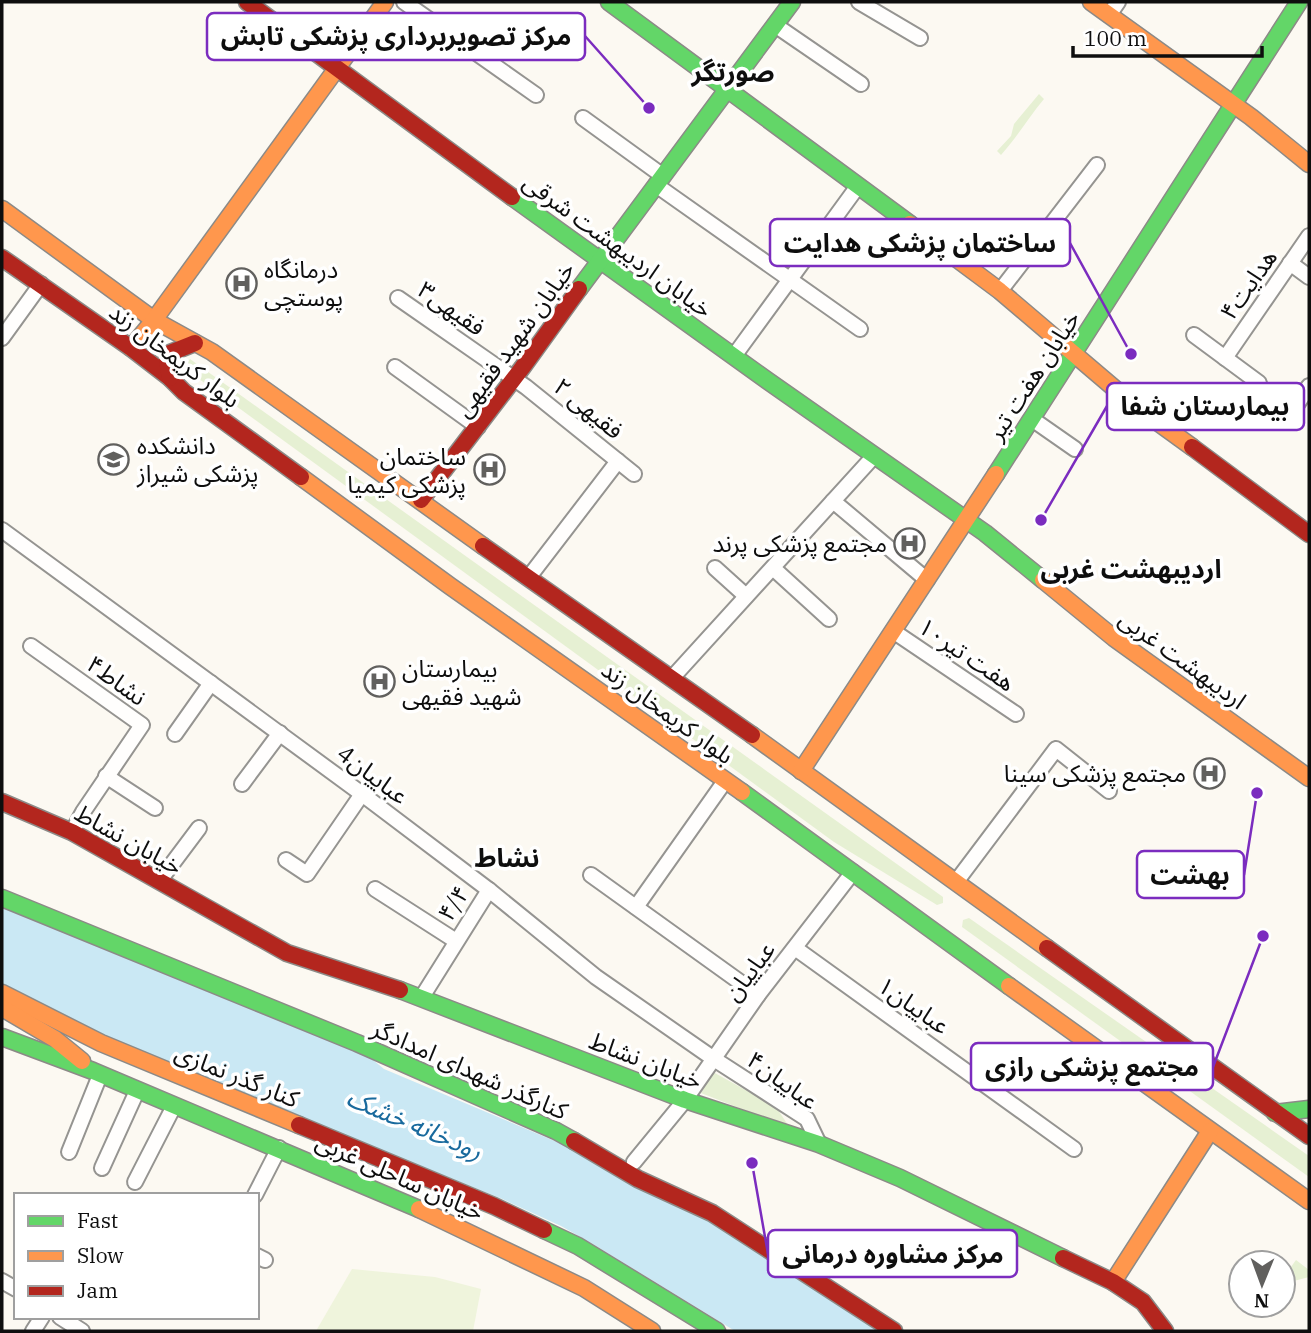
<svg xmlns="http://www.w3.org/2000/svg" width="1311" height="1333" viewBox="0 0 1311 1333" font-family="'IBM Plex Serif','Noto Sans Arabic',serif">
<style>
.green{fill:#e6f0d3}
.pitch{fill:#eff4dc}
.water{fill:#cae8f4}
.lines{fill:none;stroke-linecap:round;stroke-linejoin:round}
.street-casing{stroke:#959491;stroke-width:18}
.fast-casing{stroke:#8c8a87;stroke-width:19}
.slow-casing{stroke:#8c8a87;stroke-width:19}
.jam-casing{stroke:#8c8a87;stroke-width:19}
.street{stroke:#fffefd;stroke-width:14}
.fast{stroke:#63d668;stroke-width:16}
.slow{stroke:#ff974d;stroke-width:16}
.jam{stroke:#b3261e;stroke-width:16}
.labels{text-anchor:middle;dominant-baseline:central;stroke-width:7;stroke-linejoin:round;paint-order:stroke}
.street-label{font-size:24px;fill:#0e0e0e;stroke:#fff}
.poi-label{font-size:24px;fill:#0e0e0e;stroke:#fff;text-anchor:start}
.neighbourhood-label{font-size:26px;font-weight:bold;fill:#0e0e0e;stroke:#fff}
.water-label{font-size:26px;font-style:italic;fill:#196a9d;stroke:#fff}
.leader{fill:none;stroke:#7b2cbf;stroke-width:2.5}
.callout-dot{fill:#7b2cbf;stroke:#fff;stroke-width:2.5}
.callout{fill:#fff;stroke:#7b2cbf;stroke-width:2.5}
.callout-label{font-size:26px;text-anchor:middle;font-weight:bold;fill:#0e0e0e}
</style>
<rect width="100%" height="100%" fill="#fcf9f2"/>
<g class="green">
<path d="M1039,94L1044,99C1029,117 1017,137 1001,155L997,151L1011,136L1014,124Z"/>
<path d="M190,359L943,897V903L937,905L834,842L184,368Z"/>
<path d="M969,918L1309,1156V1177L962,927L963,920Z"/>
<path d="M713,1072L776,1107L790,1128L701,1093Z"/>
<path d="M1296,1260L1309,1270V1277L1290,1282L1283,1291V1278Z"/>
</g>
<path class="pitch" d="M352,1269L435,1277L481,1289L473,1331H316Z"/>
<path class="water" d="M2,907L367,1055L384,1069L569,1147L702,1216L878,1331H735L591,1243L561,1226L500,1198L204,1079L99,1034L2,986Z"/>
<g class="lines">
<defs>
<g id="street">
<path d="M404,2L536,95"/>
<path d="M859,2L920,38"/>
<path d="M1109,15L1118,2"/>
<path d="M775,25L861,84"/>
<path d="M583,118L663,176"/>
<path d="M656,185L860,329"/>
<path d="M1290,263L1309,277"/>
<path d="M1000,291L1097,165"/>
<path d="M398,298L526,387L634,474"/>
<path d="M1194,335L1259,383"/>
<path d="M2,338L41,284"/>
<path d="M734,356L858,186"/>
<path d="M1225,358L1309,236"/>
<path d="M395,367L478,427"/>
<path d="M1294,409L1309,386"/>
<path d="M1032,419L1075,449"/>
<path d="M833,501L927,580"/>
<path d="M2,530L362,794L489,890L596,977L714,1059L807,1119L819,1144"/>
<path d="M715,568L746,596"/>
<path d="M773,568L829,619"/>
<path d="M529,577L618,461"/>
<path d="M893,631L1016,714"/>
<path d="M31,646L142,725L83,812L72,832"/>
<path d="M672,678L874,456"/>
<path d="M175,734L211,683"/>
<path d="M106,776L155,808"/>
<path d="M242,784L280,733"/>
<path d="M286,860L307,874L362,794"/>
<path d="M591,875L758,995"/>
<path d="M160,880L199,828"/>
<path d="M956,882L1056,749L1109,791"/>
<path d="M375,889L456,941"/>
<path d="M636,907L725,781"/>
<path d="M795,948L1074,1149"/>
<path d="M422,997L489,890"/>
<path d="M69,1152L100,1075"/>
<path d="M634,1162L685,1100L758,995L853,872"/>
<path d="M102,1168L137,1091"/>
<path d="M135,1182L174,1106"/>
<path d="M255,1195L279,1148"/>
<path d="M257,1256L265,1260"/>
<path d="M2,1281L16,1289"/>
<path d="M60,1317L82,1331"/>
<path d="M33,1331L42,1317"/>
</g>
<g id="fast">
<path d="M609,2L910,224"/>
<path d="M512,197L768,381L985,533L1043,580"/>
<path d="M579,289L792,2"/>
<path d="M996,474L1299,2"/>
<path d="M742,792L1009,986"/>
<path d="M2,898L357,1043L556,1131L574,1141"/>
<path d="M400,990L685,1100L819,1144L900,1178L1063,1258"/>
<path d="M2,1037L93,1071L419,1209"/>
<path d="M1275,1113L1309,1109"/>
<path d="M544,1230L578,1246L717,1331"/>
</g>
<g id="slow">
<path d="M1091,2L1251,117L1309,164"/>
<path d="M2,209L154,320L212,352L483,546"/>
<path d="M910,224L1000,291L1134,405L1192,447"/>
<path d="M131,348L154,320L385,2"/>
<path d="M301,477L450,586L742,792"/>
<path d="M1043,580L1114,638L1309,778"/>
<path d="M752,735L1047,948"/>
<path d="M801,771L996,474"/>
<path d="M1009,986L1309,1201"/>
<path d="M2,993L101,1043L299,1125"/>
<path d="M2,1008L55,1039L82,1061"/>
<path d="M419,1209L584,1288L652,1331"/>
<path d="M1113,1282L1210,1131"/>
</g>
<g id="jam">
<path d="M247,2L512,197"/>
<path d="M2,258L131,348L170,378L184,392L301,477"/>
<path d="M170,378L167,361L170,353L195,343"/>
<path d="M1192,447L1309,534"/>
<path d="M421,500L522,368L579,289"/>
<path d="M483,546L752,735"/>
<path d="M2,802L72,832L287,953L400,990"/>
<path d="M1047,948L1309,1136"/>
<path d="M299,1125L494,1206L544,1230"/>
<path d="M574,1141L638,1179L712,1213L894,1331"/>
<path d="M1063,1258L1113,1282L1143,1302L1165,1331"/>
</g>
</defs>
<use href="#street" class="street-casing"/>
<use href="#fast" class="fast-casing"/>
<use href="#slow" class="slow-casing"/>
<use href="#jam" class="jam-casing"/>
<use href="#street" class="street"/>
<use href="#fast" class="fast"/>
<use href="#slow" class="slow"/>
<use href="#jam" class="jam"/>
</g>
<defs>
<symbol id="hospital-ring" viewBox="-11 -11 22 22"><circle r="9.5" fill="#fff" stroke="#61605e" stroke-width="1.5"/><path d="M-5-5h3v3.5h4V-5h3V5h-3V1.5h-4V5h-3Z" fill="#61605e"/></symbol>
<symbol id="university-ring" viewBox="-11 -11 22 22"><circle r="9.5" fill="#fff" stroke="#61605e" stroke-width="1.5"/><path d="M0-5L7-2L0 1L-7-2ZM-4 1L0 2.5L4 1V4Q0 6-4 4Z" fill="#61605e"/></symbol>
</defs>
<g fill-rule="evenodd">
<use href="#hospital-ring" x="224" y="266" width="35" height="35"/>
<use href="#university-ring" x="96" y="442" width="35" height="35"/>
<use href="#hospital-ring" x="472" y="452" width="35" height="35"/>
<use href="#hospital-ring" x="892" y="526" width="35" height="35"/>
<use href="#hospital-ring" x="362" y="664" width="35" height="35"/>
<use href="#hospital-ring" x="1192" y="756" width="35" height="35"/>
</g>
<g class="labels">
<g class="street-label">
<text transform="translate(618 245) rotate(36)">خیابان اردیبهشت شرقی</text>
<text transform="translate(1248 284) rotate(-55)">هدایت۴</text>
<text transform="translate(452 308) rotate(35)">فقیهی۳</text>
<text transform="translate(514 339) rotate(-54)">خیابان شهید فقیهی</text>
<text transform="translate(175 355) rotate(37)">بلوار کریمخان زند</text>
<text transform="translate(1033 375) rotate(-57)">خیابان هفت تیر</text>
<text transform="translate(589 408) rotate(39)">۲ فقیهی</text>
<text transform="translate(967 654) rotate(34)">۱۰هفت تیر</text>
<text transform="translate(1183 659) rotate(36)">اردیبهشت غربی</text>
<text transform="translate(117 680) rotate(36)">نشاط۴</text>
<text transform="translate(668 712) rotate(36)">بلوار کریمخان زند</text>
<text transform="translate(373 774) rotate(37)">عباییان4</text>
<text transform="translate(129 839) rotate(29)">خیابان نشاط</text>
<text transform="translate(453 903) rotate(-57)">۴/۴</text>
<text transform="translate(749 971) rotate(-53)">عباییان</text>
<text transform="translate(914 1005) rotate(35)">عباییان۱</text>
<text transform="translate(646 1060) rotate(21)">خیابان نشاط</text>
<text transform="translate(470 1069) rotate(24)">کنارگذر شهدای امدادگر</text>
<text transform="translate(237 1075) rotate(22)">کنار گذر نمازی</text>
<text transform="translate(783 1080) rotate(36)">عباییان۴</text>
<text transform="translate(400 1176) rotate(24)">خیابان ساحلی غربی</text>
</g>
<g class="poi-label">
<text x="264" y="269">درمانگاه<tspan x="264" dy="28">پوستچی</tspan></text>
<text x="137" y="445">دانشکده<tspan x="137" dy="28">پزشکی شیراز</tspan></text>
<text x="466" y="456" text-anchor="end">ساختمان<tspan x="466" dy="28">پزشکی کیمیا</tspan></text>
<text x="887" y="543" text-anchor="end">مجتمع پزشکی پرند</text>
<text x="402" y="668">بیمارستان<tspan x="402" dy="28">شهید فقیهی</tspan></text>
<text x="1186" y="773" text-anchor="end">مجتمع پزشکی سینا</text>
</g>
<g class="neighbourhood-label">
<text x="733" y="71">صورتگر</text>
<text x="1131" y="568">اردیبهشت غربی</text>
<text x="507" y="857">نشاط</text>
</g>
<g class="water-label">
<text transform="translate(415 1123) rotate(23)">رودخانه خشک</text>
</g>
</g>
<path class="leader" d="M649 108L585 36M1131 354L1070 243M1041 520L1107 406M1257 793L1244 875M1263 936L1213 1067M752 1163L768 1254"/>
<g class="callout-dot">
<circle cx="649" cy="108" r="7"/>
<circle cx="1131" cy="354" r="7"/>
<circle cx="1041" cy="520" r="7"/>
<circle cx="1257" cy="793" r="7"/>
<circle cx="1263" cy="936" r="7"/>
<circle cx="752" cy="1163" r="7"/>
</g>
<g class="callout">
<rect x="207" y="13" width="378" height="47" rx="7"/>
<rect x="770" y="219" width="300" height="47" rx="7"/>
<rect x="1107" y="383" width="197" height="47" rx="7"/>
<rect x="1137" y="851" width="107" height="47" rx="7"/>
<rect x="971" y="1043" width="242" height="47" rx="7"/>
<rect x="768" y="1230" width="249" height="47" rx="7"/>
</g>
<g class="callout-label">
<text x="396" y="45">مرکز تصویربرداری پزشکی تابش</text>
<text x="920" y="252">ساختمان پزشکی هدایت</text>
<text x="1205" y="415">بیمارستان شفا</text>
<text x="1190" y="884">بهشت</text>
<text x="1092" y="1076">مجتمع پزشکی رازی</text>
<text x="893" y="1263">مرکز مشاوره درمانی</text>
</g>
<rect width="1311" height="1333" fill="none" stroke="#0e0e0e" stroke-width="7"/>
<rect x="14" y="1193" width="245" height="126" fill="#ffffff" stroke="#9f9f9f" stroke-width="2"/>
<rect x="28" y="1216" width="35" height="10" fill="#63d668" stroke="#9f9f9f" stroke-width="2"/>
<text x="77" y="1228" font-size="21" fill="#0e0e0e">Fast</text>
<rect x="28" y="1251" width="35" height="10" fill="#ff974d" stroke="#9f9f9f" stroke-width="2"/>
<text x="77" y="1263" font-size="21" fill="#0e0e0e">Slow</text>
<rect x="28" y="1286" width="35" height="10" fill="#b3261e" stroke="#9f9f9f" stroke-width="2"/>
<text x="77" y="1298" font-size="21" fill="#0e0e0e">Jam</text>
<g transform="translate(1262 1284) rotate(181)"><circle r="33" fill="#ffffff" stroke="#9f9f9f" stroke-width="2"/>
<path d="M0-5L12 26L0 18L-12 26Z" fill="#61605e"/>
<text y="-10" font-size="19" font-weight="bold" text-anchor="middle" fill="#0e0e0e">N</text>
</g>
<path d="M1073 46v10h189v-10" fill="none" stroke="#0e0e0e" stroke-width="3.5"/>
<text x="1084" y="46" font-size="21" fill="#0e0e0e" stroke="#ffffff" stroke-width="5" paint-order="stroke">100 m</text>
</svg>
